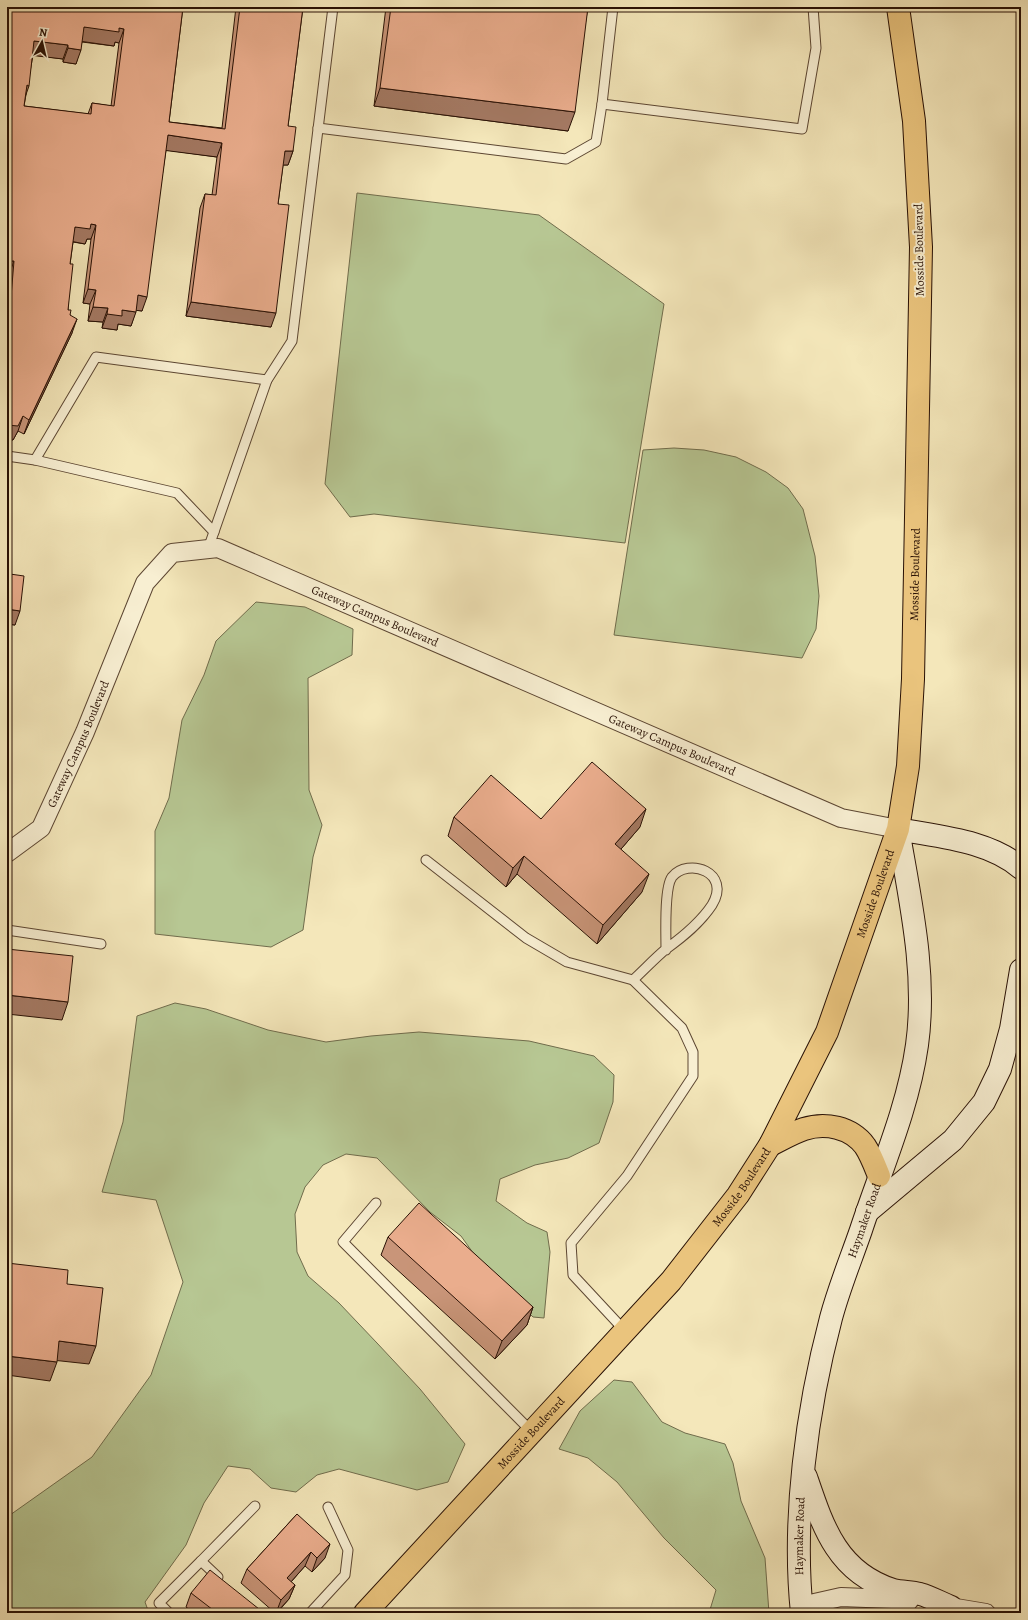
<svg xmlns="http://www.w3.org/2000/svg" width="1028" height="1620" viewBox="0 0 1028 1620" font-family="Alegreya,serif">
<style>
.green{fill:#b7c793;stroke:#706c4c}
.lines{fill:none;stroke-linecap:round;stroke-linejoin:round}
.lane-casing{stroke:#5c4632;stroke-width:11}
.street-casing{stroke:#5c4632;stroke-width:20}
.secondary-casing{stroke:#291105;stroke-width:24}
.primary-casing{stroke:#291105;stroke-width:24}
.lane{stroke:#f8efd2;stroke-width:9}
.street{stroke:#f8efd2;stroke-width:18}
.secondary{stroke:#f8efd2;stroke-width:22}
.primary{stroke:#eac47d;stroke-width:22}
.wall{fill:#c99579;stroke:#291105;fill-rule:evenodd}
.shaded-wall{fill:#a47963;stroke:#291105}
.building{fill:#eaad8d;stroke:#291105;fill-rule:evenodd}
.labels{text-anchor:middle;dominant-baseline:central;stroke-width:4;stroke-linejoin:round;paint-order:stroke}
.street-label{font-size:12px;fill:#291105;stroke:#f8efd2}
</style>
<rect width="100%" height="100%" fill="#f4e7ba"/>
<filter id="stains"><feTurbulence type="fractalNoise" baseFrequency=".005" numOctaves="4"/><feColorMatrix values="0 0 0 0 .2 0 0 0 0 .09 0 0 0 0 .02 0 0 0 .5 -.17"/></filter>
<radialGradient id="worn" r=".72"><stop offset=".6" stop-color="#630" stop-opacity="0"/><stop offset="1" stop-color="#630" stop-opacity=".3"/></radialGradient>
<g class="green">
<path d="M357,193L539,215L664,304L625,543L374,514L350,517L325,484Z"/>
<path d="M674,448L704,450L736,457L766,472L788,488L803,509L815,556L819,596L816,629L802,658L614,635L643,450Z"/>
<path d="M256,602L305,607L353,629L352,655L308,678L309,790L322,825L313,857L303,930L271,947L155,934V831L169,798L182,720L204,675L216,641Z"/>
<path d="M175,1003L206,1009L268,1030L326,1042L371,1036L419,1032L529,1041L594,1056L614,1075L613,1102L599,1143L568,1158L535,1165L500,1179L496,1201L527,1223L547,1232L550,1252L544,1318L533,1317L486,1271L461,1236L430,1212L377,1158L346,1154L323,1165L305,1187L295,1214L297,1252L308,1276L339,1303L377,1343L420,1389L465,1444L448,1482L417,1490L339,1469L317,1475L296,1492L271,1488L250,1469L228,1466L204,1503L186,1545L145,1602L149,1613H7V1514L10,1515L92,1457L151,1375L183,1282L156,1200L102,1192L123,1122L137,1016Z"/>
<path d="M614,1380L632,1382L662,1422L685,1433L725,1444L733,1463L741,1501L765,1558L769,1613H709L716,1590L664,1538L617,1482L588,1458L559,1449L580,1411Z"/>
</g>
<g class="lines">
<defs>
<g id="lane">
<path d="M613,7L602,104L802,129L816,48L813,7"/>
<path d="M318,128L566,159L596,142L602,104"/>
<path d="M7,456L35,460L177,493L214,532"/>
<path d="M35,460L96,357L267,380"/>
<path d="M208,549L267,380L292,341L333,7"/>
<path d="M426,860L526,938L567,962L633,980L682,1028L693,1052V1076L627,1176L571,1243L573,1275L625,1331"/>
<path d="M7,930L101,944"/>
<path d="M633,980C644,970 655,958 666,949C684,936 700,923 712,905C732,872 688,857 672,877C664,888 666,934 666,950"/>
<path d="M376,1203L343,1242L532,1432"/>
<path d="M201,1561L255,1506"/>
<path d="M169,1613L159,1603L201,1561L218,1577"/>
<path d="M310,1613L345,1575L348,1550L328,1507"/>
</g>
<g id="street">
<path id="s1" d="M7,853L41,828L85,732L145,583L172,553L218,548L841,818L898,829"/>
<path d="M938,1605L986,1613"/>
<path d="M801,1606L841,1597L892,1599L909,1601"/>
</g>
<g id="secondary">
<path d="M867,1212L953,1140L984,1102L1000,1069L1011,1029L1021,970"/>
<path d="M806,1477C823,1527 837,1572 893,1590C902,1592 911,1592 920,1594C931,1597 941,1603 951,1607"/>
<path id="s2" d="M802,1613C792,1518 807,1409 831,1318C839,1288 851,1259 861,1230C881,1169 908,1109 917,1045C927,973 910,900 898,829C939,837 988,840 1021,868"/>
</g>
<g id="primary">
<path d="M770,1145C781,1140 792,1133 804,1129C825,1122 851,1127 865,1146C871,1155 875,1166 879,1176"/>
<path id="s3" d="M365,1613L671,1281L738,1195L770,1145L827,1032L898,829L908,766L913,679L921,247L914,121L898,7"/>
</g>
</defs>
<use href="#lane" class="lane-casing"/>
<use href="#street" class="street-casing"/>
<use href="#secondary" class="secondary-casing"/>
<use href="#primary" class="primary-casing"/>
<use href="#lane" class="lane"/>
<use href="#street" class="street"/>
<use href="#secondary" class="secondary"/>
<use href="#primary" class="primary"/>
</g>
<g class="wall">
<path d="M7,7H183L169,122L222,128L236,7H233H303L288,126L293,151L288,165H283L278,204L271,327L186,316L200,208L205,194L212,195L217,157L166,150L142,311L136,310L131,326L118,324L117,330L102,328L103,322L88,321L90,304L83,303L91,239H87L85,244L73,242L70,264L68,310L70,315L72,333L24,434L18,431L13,440L7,439V296L9,275ZM82,42L114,46L115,42L119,43L111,106L92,103L88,114L24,106L33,55L63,59V62L76,64Z"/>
<path d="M386,7H588L568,131L374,106Z"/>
<path d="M10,574L15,625L7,624V581Z"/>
<path d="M454,817L541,819L640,827L621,849L642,892L597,944L517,874L506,887L448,836Z"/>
<path d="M388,1237L533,1307L527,1325L495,1359L381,1255Z"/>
<path d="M297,1514L325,1558L312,1572L305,1566L291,1582L295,1585L289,1599L277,1613H275L241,1583L247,1569Z"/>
<path d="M191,1593L264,1613H194L186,1607Z"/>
</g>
<g class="shaded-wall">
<path d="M84,27L119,28L124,29L119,43L115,42L114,46L79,41Z"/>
<path d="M34,41L68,45L63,59L29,55Z"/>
<path d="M68,48L81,50L76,64L63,62Z"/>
<path d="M27,85L29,86L24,100Z"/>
<path d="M380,88L575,112L568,131L374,106Z"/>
<path d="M168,135L222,143L217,157L162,150Z"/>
<path d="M285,151H293L288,165H280Z"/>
<path d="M91,224L96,225L91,239H87L85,244L70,241L75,227Z"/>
<path d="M7,261H14L9,275H7Z"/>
<path d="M88,289L96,290L90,304L83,303Z"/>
<path d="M138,295L147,297L142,311L133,310Z"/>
<path d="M191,302L276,313L271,327L186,316Z"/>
<path d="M93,307L108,308L103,322L88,321Z"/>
<path d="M122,310L136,312L131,326L118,324L117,330L102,328L107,314Z"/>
<path d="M77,319L72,333L24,434L29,420Z"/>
<path d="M23,416L18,431L13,440L7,439V425Z"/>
<path d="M7,609L20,611L15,625L7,624Z"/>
<path d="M646,809L640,827L609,863L615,844Z"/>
<path d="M524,856L517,874L506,887L513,868Z"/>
<path d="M649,874L642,892L597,944L603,925Z"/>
<path d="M7,995L68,1002L62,1020L7,1014Z"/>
<path d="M533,1307L527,1325L495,1359L502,1341Z"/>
<path d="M59,1341L96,1346L89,1364L52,1360Z"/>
<path d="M7,1356L57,1362L50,1381L7,1375Z"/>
<path d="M330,1544L325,1558L312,1572L317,1558Z"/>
<path d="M311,1552L305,1566L282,1592L287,1578Z"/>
<path d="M295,1585L289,1599L276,1613L281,1600Z"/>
</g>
<g class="building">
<path d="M7,7H183L169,122L225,129L240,7H303L288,126L296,127L293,151H285L278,204L289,205L276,313L191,302L205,194L216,195L222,143L168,135L147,297L138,295L136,312L122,310V316L107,314L108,308L93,307L96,290L88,289L96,225L91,224L90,229L75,227L70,264H73L68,310H71L70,315L77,319L29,420L23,416L18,426L7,425V320L9,321L14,261H7ZM84,27L119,32V28L124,29L114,106L92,103L91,114L24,106L27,85L29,86L34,41L68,45V48L81,50Z"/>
<path d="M391,7H588L575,112L380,88Z"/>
<path d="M7,528H9L7,540Z"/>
<path d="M10,574L24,576L20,611L7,609V587H8Z"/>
<path d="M592,762L646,809L615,844L649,874L603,925L524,856L513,868L454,817L491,775L541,819Z"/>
<path d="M7,949L73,956L68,1002L7,995Z"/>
<path d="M419,1203L533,1307L502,1341L388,1237Z"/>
<path d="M7,1263L68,1270L67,1284L103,1288L96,1346L59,1341L57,1362L7,1356Z"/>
<path d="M297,1514L330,1544L317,1558L311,1552L287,1578L295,1585L281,1600L247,1569Z"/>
<path d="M210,1570L264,1613H217L191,1593Z"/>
</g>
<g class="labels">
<g class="street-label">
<text transform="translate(919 250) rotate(-91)">Mosside Boulevard</text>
<text stroke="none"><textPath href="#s3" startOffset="1217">Mosside Boulevard</textPath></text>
<text stroke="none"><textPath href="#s1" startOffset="566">Gateway Campus Boulevard</textPath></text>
<text stroke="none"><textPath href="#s1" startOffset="134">Gateway Campus Boulevard</textPath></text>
<text stroke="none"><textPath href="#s1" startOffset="890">Gateway Campus Boulevard</textPath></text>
<text stroke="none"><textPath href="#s3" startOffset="893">Mosside Boulevard</textPath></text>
<text stroke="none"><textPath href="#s3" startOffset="569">Mosside Boulevard</textPath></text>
<text stroke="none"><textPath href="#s2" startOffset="401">Haymaker Road</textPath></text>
<text stroke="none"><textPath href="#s3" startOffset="245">Mosside Boulevard</textPath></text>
<text stroke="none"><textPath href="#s2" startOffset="77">Haymaker Road</textPath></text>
</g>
</g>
<rect width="1028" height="1620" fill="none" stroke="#f4e7ba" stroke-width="24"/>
<rect x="8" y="8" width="1012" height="1604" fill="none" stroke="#291105" stroke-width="2"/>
<rect x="12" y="12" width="1004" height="1596" fill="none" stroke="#291105"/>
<g transform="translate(42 42) rotate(8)" stroke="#f8efd2" stroke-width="3" paint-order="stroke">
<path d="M0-3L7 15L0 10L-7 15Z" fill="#291105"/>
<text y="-6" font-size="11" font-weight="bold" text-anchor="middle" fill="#291105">N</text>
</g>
<rect width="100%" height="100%" filter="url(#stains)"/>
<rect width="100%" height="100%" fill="url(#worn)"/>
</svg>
